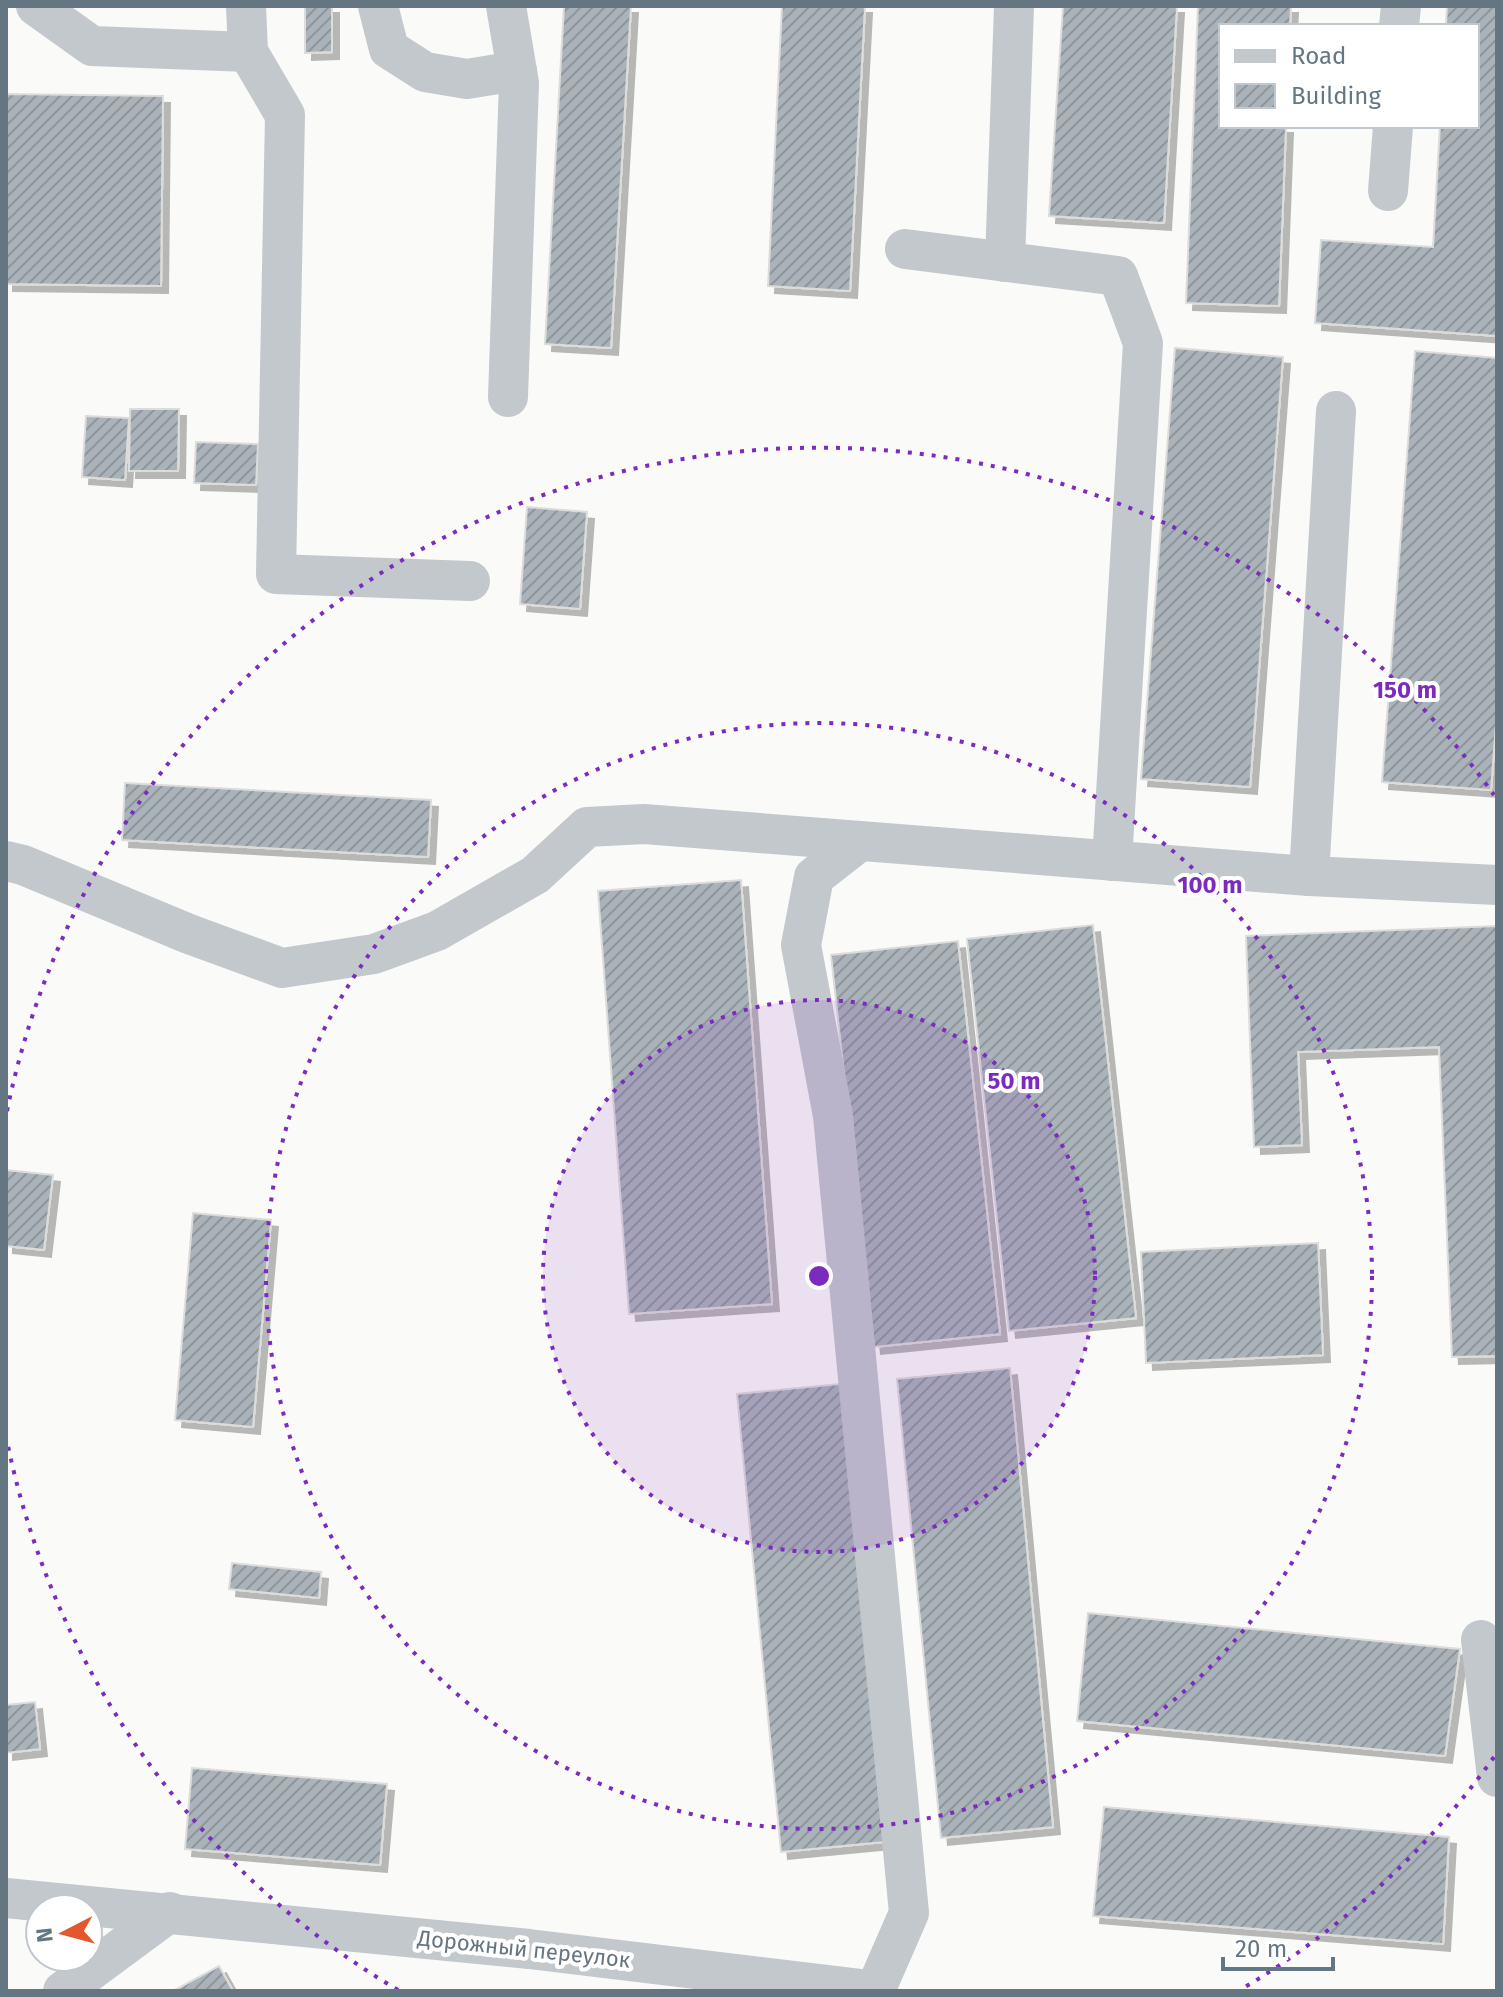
<svg xmlns="http://www.w3.org/2000/svg" width="1503" height="1997" viewBox="0 0 1503 1997" font-family="'Fira Sans',sans-serif">
<style>
.building{fill:url(#building-hatch);stroke:#dcdcda;stroke-width:2;filter:url(#shadow)}
.lines{fill:none;stroke-linecap:round;stroke-linejoin:round}
.minor{stroke:#c3c8cc;stroke-width:40}
.ring{fill:none;stroke:#7b2cbf;stroke-width:4;stroke-dasharray:4 8}
.labels{text-anchor:middle;dominant-baseline:central;stroke-width:8;stroke-linejoin:round;paint-order:stroke}
.street-label{font-size:22px;fill:#657683;stroke:#fff}
.centre{fill:#7b2cbf;stroke:#fff;stroke-width:4}
.ring-label{font-size:24px;text-anchor:middle;font-weight:bold;fill:#7b2cbf;stroke:#fff;stroke-width:8;stroke-linejoin:round;paint-order:stroke}
</style>
<defs>
<pattern id="building-hatch" width="6" height="6" patternUnits="userSpaceOnUse" patternTransform="scale(2)"><rect width="6" height="6" fill="#aab3b9"/><path d="M-1 1l2-2M0 6l6-6M5 7l2-2" fill="none" stroke="#8e969c"/></pattern>
<filter id="shadow"><feDropShadow dx="7" dy="7" stdDeviation="0" flood-color="#0004"/></filter>
</defs>
<rect width="100%" height="100%" fill="#fafaf8"/>
<g class="building">
<path d="M305,6H332V52L305,53Z"/>
<path d="M564,6H631L611,348L545,344Z"/>
<path d="M782,6H865L850,291L768,286Z"/>
<path d="M1063,6H1177L1164,223L1049,216Z"/>
<path d="M1198,6H1291L1290,26H1221V126H1286L1279,306L1186,303Z"/>
<path d="M1447,6H1497V336L1315,323L1321,240L1433,247L1440,126H1477V26H1446Z"/>
<path d="M6,94L163,96L161,286L6,284Z"/>
<path d="M1175,348L1283,357L1250,787L1141,779Z"/>
<path d="M1415,351L1497,358V711L1491,790L1382,782Z"/>
<path d="M130,409H179L178,471H129Z"/>
<path d="M86,416L129,418L125,480L82,477Z"/>
<path d="M196,442L258,444L256,485L194,483Z"/>
<path d="M527,507L587,512L580,609L520,604Z"/>
<path d="M125,783L431,800L428,857L122,840Z"/>
<path d="M741,880L772,1304L629,1314L598,891Z"/>
<path d="M1093,925L1136,1318L1009,1331L967,939Z"/>
<path d="M1497,926V1356L1452,1357L1439,1047L1298,1052L1302,1145L1254,1147L1246,936Z"/>
<path d="M958,941L1000,1334L874,1347L831,955Z"/>
<path d="M6,1170L53,1175L44,1250L6,1246Z"/>
<path d="M193,1213L271,1220L253,1427L175,1420Z"/>
<path d="M1318,1243L1323,1355L1146,1363L1141,1252Z"/>
<path d="M1010,1368L1053,1827L941,1838L897,1379Z"/>
<path d="M850,1383L894,1841L781,1852L737,1394Z"/>
<path d="M232,1563L321,1572L319,1598L229,1589Z"/>
<path d="M1088,1613L1460,1649L1445,1756L1077,1721Z"/>
<path d="M35,1702L40,1749L6,1753V1705Z"/>
<path d="M192,1768L387,1784L380,1865L185,1849Z"/>
<path d="M1104,1807L1449,1837L1443,1944L1093,1916Z"/>
<path d="M219,1966L233,1991H173Z"/>
</g>
<g class="lines">
<g class="minor">
<path d="M36,6L92,46L248,52L246,6"/>
<path d="M378,6L389,49L425,72L467,79L517,71"/>
<path d="M506,6L519,83L508,397"/>
<path d="M1399,26L1401,6"/>
<path d="M248,52L285,115L276,574L470,581"/>
<path d="M1388,191L1393,126"/>
<path d="M905,249L1118,276L1143,343L1112,861"/>
<path d="M1005,262L1014,6"/>
<path d="M860,841L814,877L801,945L833,1116L909,1913L875,1991"/>
<path d="M6,861L23,865L189,934L282,968L374,954L437,931L535,875L587,827L644,824L1309,876L1497,885"/>
<path d="M1309,876L1336,411"/>
<path d="M1481,1640L1497,1777"/>
<path d="M6,1898L529,1949L878,1991"/>
<path d="M63,1991L170,1912"/>
</g>
</g>
<circle cx="819" cy="1276" r="276" fill="#7b2cbf" fill-opacity=".12"/>
<g class="ring">
<circle cx="819" cy="1276" r="276"/>
<circle cx="819" cy="1276" r="553"/>
<path d="M1494 1757A829 829 0 0 1 1240 1990M398 1990A829 829 0 0 1 7 1441M7 1111A829 829 0 0 1 1494 795"/>
</g>
<g class="labels">
<g class="street-label">
<text transform="translate(524 1949) rotate(6)">Дорожный переулок</text>
</g>
</g>
<circle cx="819" cy="1276" r="12" class="centre"/>
<g class="ring-label">
<text x="1405" y="698">150 m</text>
<text x="1210" y="893">100 m</text>
<text x="1014" y="1089">50 m</text>
</g>
<rect width="1503" height="1997" fill="none" stroke="#657683" stroke-width="16"/>
<rect x="1219" y="24" width="260" height="104" fill="#ffffff" stroke="#c1c8cd" stroke-width="2"/>
<rect x="1235" y="50" width="40" height="12" fill="#c3c8cc" stroke="#c1c8cd" stroke-width="2"/>
<text x="1291" y="64" font-size="24" fill="#657683">Road</text>
<rect x="1235" y="84" width="40" height="24" fill="url(#building-hatch)" stroke="#c1c8cd" stroke-width="2"/>
<text x="1291" y="104" font-size="24" fill="#657683">Building</text>
<g transform="translate(64 1933) rotate(264)"><circle r="38" fill="#ffffff" stroke="#c1c8cd" stroke-width="2"/>
<path d="M0-6L14 30L0 20L-14 30Z" fill="#e4572e"/>
<text y="-12" font-size="22" font-weight="bold" text-anchor="middle" fill="#657683">N</text>
</g>
<path d="M1223 1957v12h110v-12" fill="none" stroke="#657683" stroke-width="4"/>
<text x="1235" y="1957" font-size="24" fill="#657683" stroke="#ffffff" stroke-width="6" paint-order="stroke">20 m</text>
</svg>
